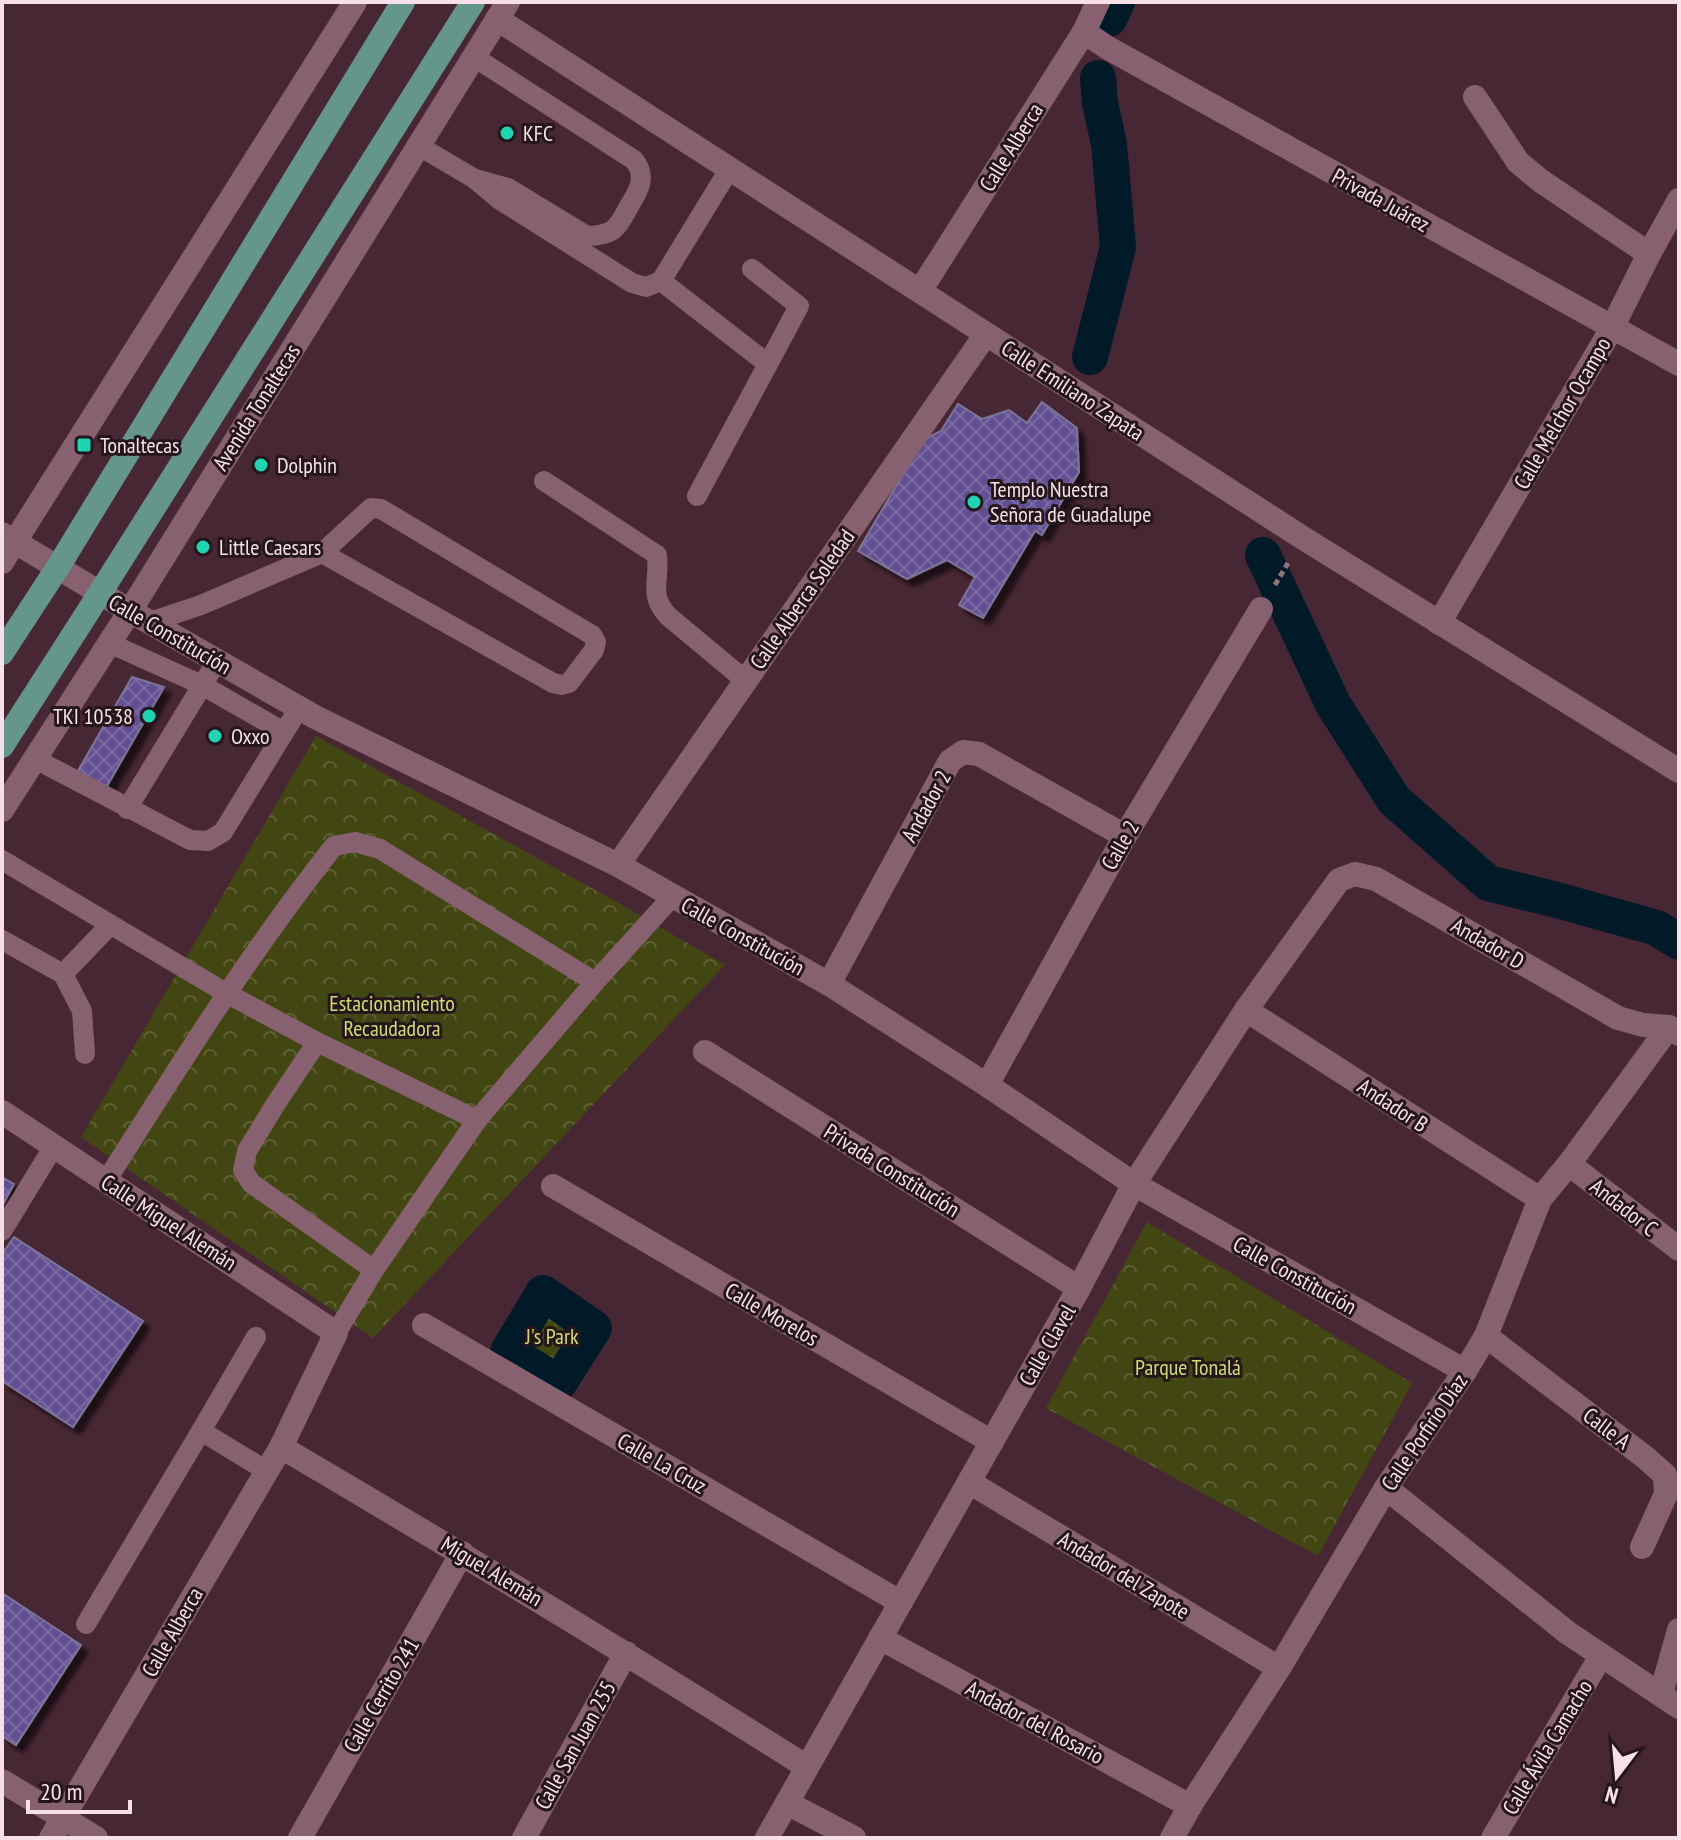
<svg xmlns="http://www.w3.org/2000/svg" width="1681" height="1840" viewBox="0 0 1681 1840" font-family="'PT Sans Narrow',sans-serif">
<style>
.park{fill:url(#park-crowns)}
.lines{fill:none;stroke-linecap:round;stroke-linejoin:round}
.canal{stroke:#011a28;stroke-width:36}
.building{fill:url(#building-cross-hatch);stroke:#7c7597;stroke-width:2;filter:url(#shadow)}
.path{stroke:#90737f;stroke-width:5;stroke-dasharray:6 4;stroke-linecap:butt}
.lane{stroke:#87616f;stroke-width:20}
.street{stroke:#87616f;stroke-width:24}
.secondary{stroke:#87616f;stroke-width:24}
.primary{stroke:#64968b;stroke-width:24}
.poi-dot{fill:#1dd5b1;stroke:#25161c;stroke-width:3}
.labels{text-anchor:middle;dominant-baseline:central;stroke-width:6;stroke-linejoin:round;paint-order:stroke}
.poi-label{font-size:22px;fill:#f7e0e8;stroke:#25161c;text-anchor:start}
.street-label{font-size:22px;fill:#f7e0e8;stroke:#25161c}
.park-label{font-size:22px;fill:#d1dc6f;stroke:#25161c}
</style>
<defs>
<pattern id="park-crowns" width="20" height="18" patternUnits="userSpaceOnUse" patternTransform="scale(2)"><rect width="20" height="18" fill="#424612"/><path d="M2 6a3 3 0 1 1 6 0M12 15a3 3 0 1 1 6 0" fill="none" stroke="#5e6034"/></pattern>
<pattern id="building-cross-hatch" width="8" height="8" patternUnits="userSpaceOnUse" patternTransform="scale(2)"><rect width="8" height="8" fill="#625093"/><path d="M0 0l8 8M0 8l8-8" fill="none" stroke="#7969a2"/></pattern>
<filter id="shadow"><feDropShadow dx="7" dy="7" stdDeviation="2" flood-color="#0009"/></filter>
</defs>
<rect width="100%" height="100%" fill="#482735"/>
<g class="park">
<path d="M316,736L617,902L725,965L373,1338L81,1137Z"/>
<path d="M1147,1222L1412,1383L1318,1556L1046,1408Z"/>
<path d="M543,1293L594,1328L559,1383L508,1352Z"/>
</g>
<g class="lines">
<g class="canal">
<path d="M1109,19L1117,2"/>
<path d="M1090,357L1118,247L1109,144L1100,103L1098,78"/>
<path d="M1263,555L1333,704L1394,800L1488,883L1557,900L1657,928L1679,942"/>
<path d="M543,1293L594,1328L559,1383L508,1352Z"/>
</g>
</g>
<g class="building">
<path d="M1042,402L1077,428L1079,472L1042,535L1035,531L983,618L959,605L975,577L947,560L907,579L858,551L923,440L941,431L958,404L982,419L1009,410L1027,423Z"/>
<path d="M132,677L164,687L107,786L75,776Z"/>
<path d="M2,1177L14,1184L2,1206Z"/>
<path d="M14,1237L143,1321L73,1427L2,1381V1254Z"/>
<path d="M2,1593L81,1645L16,1745L2,1736Z"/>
</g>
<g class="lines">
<path class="path" d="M1275,585L1288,563"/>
<g class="lane">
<path d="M474,57L634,160C648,177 638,192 628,208C624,216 620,224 613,230C605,235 597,236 587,236L508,188L475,179"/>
<path d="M419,146L475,179L500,200L632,283L646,287L661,281L730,168"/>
<path d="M752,269L799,306L768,364"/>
<path d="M661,281L768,364L697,496"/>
<path d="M544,481L657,555C660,582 648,594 668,616L746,681"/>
<path d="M150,622L201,605L322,553L371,508L381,509L592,635L596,642L594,650L569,683L562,685L553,683L322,553"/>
<path d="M109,643L202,685L284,732"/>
<path d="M35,759L190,840L208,841L223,832L299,708"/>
<path d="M127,809L217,661"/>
<path d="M2,860L226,993L317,1042L477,1120L374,1270L336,1333"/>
<path d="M2,940L63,974L110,925"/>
<path d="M63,974L82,1011L85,1054"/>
<path d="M317,1042L275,1105L247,1151L243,1170L251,1183L374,1270"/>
<path d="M477,1120L595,982L673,896"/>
<path d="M106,1181C179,1066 250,952 334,846L355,842L380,849L595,982"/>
<path d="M2,1231L54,1146"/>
<path d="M201,1431L256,1337"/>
<path d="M86,1624L201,1431L267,1471"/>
</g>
<g class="street">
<path d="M497,19L1303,538L1679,771"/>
<path d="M1084,32L1108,48L1679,364"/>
<path d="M1475,97L1518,162L1541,181L1649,254"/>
<path d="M920,291L1084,32L1098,2"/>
<path d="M130,611L315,717L618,865L829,984L987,1085L1134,1184L1465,1371"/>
<path d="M1439,623L1612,328L1649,254L1679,200"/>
<path d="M618,865L986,334"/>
<path d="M829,984L950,761L963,752L979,754L1125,836"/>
<path d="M1246,1010L1540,1199"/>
<path d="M705,1052L1079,1288"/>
<path d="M987,1085L1125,836L1261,609"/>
<path d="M2,1112L336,1333L281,1447L51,1838"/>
<path d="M1569,1164L1679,1249"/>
<path d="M553,1186L992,1442"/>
<path d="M424,1325L900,1602"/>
<path d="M1486,1336L1646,1458L1665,1475L1666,1494L1642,1547"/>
<path d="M281,1447C458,1551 633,1657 807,1767"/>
<path d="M969,1482L1279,1668"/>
<path d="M1386,1488L1568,1633L1679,1707"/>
<path d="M880,1638L1190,1806"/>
<path d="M1661,1694L1679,1630"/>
<path d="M787,1803L854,1838"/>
<path d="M300,1838L462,1553"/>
<path d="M524,1838L626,1653"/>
<path d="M767,1838L1079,1288L1134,1184L1246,1010L1339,880L1355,874L1376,879L1618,1018L1643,1025L1669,1027L1679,1034"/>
<path d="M1172,1838L1190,1806L1279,1668L1386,1488L1465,1371L1486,1336L1540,1199L1569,1164L1669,1027"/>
<path d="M1493,1838L1601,1656"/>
</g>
<g class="secondary">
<path d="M2,534L130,611"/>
<path d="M2,562L355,2"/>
<path d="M2,810L130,611L508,2"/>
<path d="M2,1781L96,1838"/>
</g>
<g class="primary">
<path d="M2,653L58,567L403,2"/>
<path d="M2,746L100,593L473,2"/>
</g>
</g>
<g class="poi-dot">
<circle cx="507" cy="133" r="8"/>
<rect x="76" y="437" width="16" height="16" rx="4"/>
<circle cx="261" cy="465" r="8"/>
<circle cx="974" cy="502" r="8"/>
<circle cx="203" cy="547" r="8"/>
<circle cx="149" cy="716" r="8"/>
<circle cx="215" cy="736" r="8"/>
</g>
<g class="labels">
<g class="poi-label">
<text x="523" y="133">KFC</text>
<text x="100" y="445">Tonaltecas</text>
<text x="277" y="465">Dolphin</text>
<text x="990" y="489">Templo Nuestra<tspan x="990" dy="25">Señora de Guadalupe</tspan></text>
<text x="219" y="547">Little Caesars</text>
<text x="133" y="716" text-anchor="end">TKI 10538</text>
<text x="231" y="736">Oxxo</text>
</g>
<g class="street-label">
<text transform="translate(1011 147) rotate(-58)">Calle Alberca</text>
<text transform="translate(1381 200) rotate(29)">Privada Juárez</text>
<text transform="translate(1073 390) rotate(33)">Calle Emiliano Zapata</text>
<text transform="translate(256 407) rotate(-58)">Avenida Tonaltecas</text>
<text transform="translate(1562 413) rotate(-60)">Calle Melchor Ocampo</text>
<text transform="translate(802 599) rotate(-55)">Calle Alberca Soledad</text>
<text transform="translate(170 634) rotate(30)">Calle Constitución</text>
<text transform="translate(926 806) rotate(-61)">Andador 2</text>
<text transform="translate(1120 845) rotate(-60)">Calle 2</text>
<text transform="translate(743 936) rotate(29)">Calle Constitución</text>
<text transform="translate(1488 943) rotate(30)">Andador D</text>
<text transform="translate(1393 1105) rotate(33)">Andador B</text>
<text transform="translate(892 1170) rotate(32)">Privada Constitución</text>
<text transform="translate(1624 1207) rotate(38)">Andador C</text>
<text transform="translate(169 1222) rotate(33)">Calle Miguel Alemán</text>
<text transform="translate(1295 1275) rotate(29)">Calle Constitución</text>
<text transform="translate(772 1314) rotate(30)">Calle Morelos</text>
<text transform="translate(1047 1345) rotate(-60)">Calle Clavel</text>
<text transform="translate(1607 1428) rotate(37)">Calle A</text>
<text transform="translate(1424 1432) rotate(-56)">Calle Porfirio Díaz</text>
<text transform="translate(662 1463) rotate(30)">Calle La Cruz</text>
<text transform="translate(492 1571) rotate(31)">Miguel Alemán</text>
<text transform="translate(1124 1575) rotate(31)">Andador del Zapote</text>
<text transform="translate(172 1632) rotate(-60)">Calle Alberca</text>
<text transform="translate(381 1695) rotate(-60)">Calle Cerrito 241</text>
<text transform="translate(1035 1722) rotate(28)">Andador del Rosario</text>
<text transform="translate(575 1745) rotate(-61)">Calle San Juan 255</text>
<text transform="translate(1547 1747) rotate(-59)">Calle Ávila Camacho</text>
</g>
<g class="park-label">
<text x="392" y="1003">Estacionamiento<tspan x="392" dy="25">Recaudadora</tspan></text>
<text x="552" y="1336">J's Park</text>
<text x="1188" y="1367">Parque Tonalá</text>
</g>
</g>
<rect width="1681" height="1840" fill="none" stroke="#f7e0e8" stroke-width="8"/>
<g transform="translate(1617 1776) rotate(196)" stroke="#25161c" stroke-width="6" paint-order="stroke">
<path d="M0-6L14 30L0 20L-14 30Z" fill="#f7e0e8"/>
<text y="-12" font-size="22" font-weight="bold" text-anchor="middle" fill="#f7e0e8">N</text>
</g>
<path d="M28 1800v12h102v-12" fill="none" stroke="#f7e0e8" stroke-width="4"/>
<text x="40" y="1800" font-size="24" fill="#f7e0e8" stroke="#25161c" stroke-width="6" paint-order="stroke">20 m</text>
</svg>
